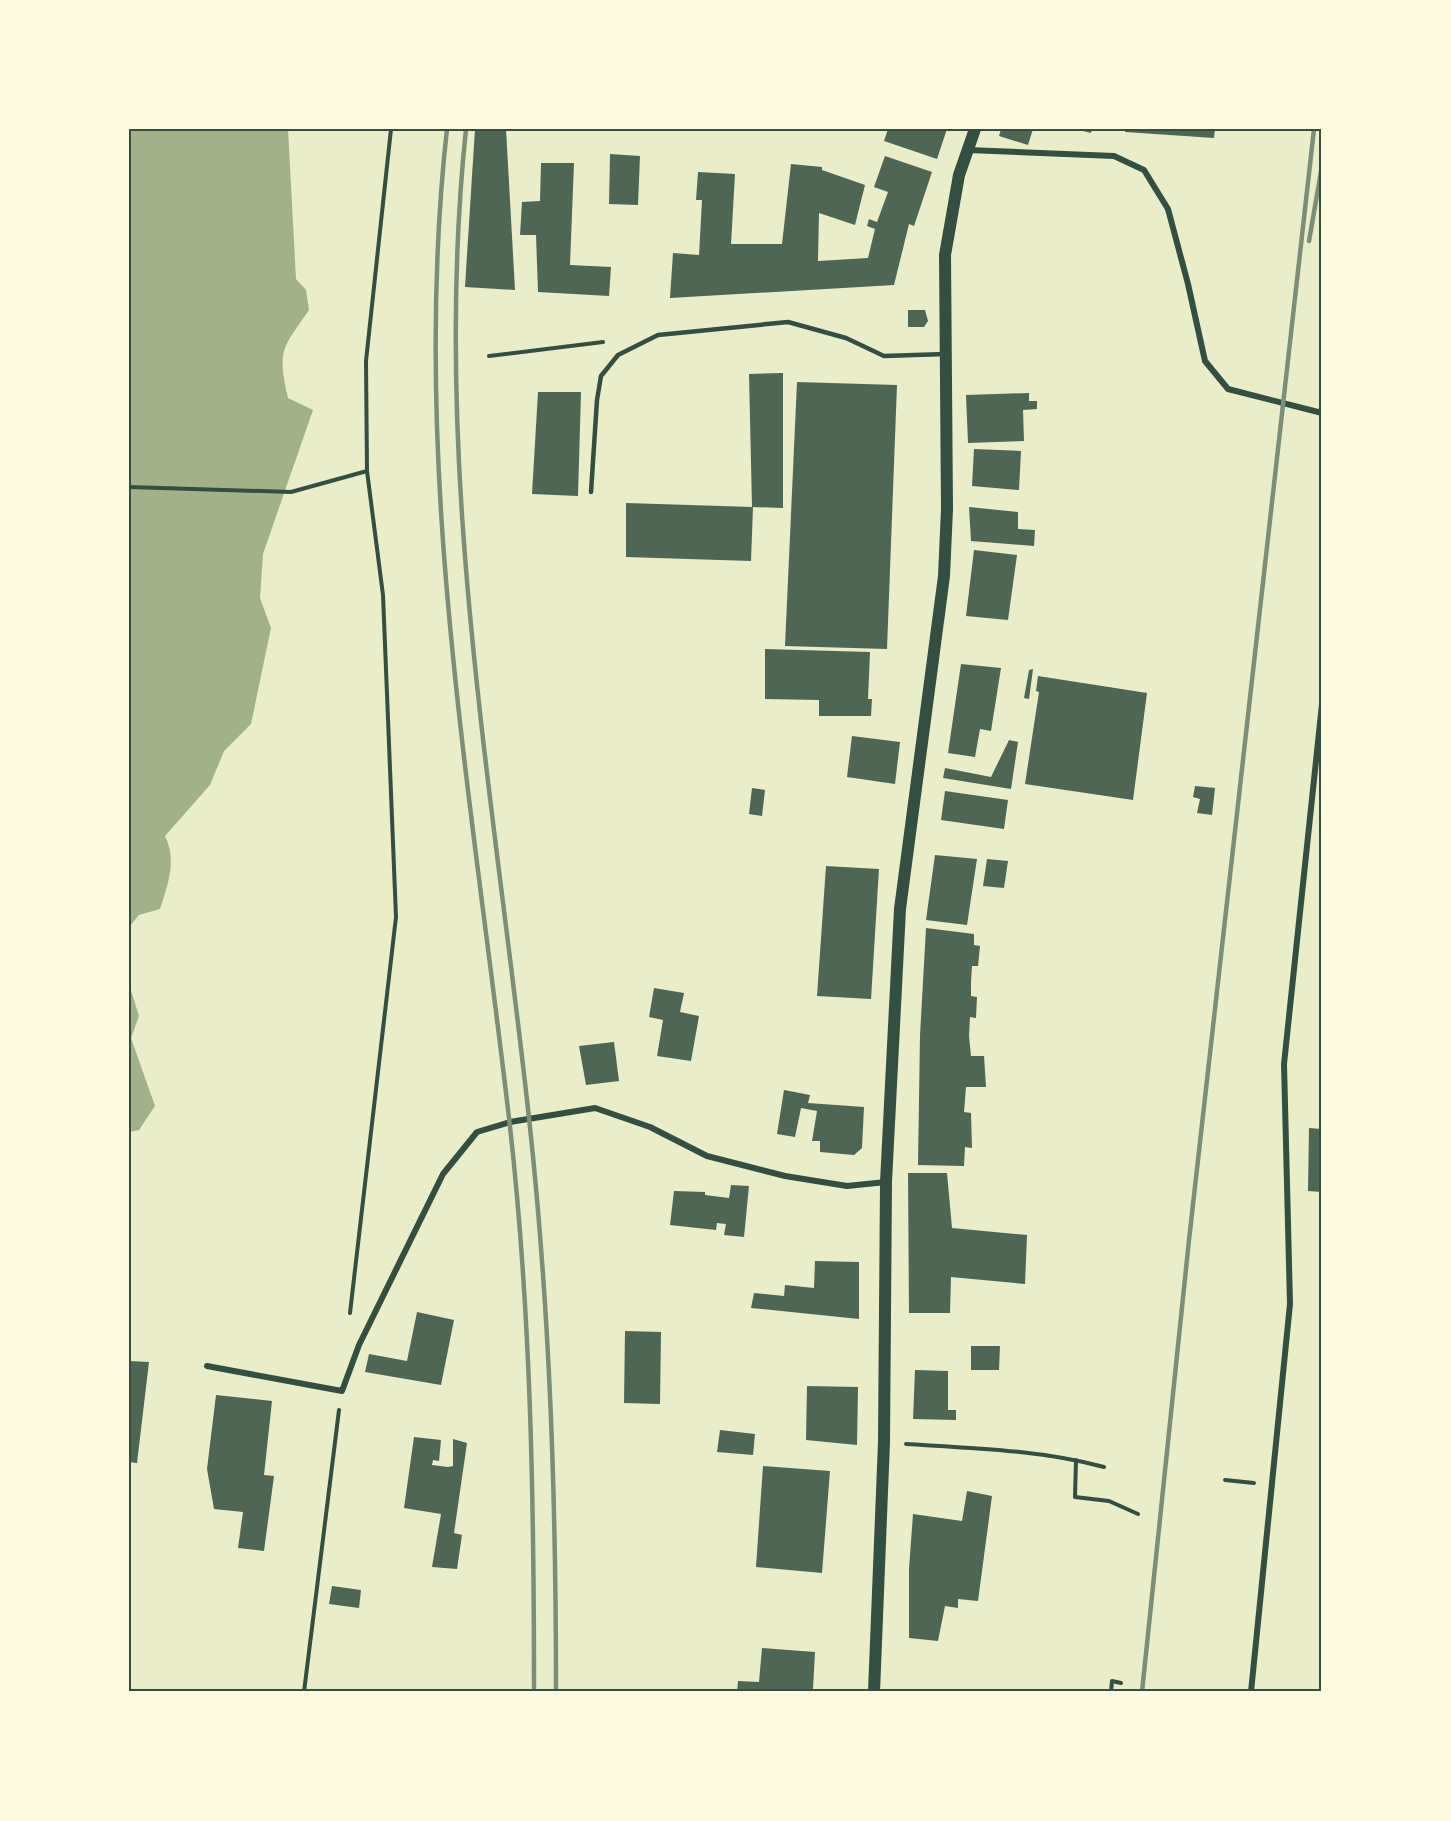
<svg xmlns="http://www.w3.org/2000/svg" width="1451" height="1821" viewBox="0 0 1451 1821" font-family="'Nunito Sans',sans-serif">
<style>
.water{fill:#a3b18a}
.building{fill:#4f6655}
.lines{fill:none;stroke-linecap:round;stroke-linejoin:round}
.path{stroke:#344e41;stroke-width:4}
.service{stroke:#344e41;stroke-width:4.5}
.minor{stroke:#344e41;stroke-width:6}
.secondary{stroke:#344e41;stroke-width:12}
.rail{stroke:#7c8e77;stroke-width:4.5}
.neatline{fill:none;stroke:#344e41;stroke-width:2}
</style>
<rect width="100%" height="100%" fill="#e9edc9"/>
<g class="water">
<path d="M129,129H288L296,279L306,290L309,310C282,349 277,350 288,398L313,410L263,554L260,598L271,628L251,724L224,751L210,785L165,836C177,860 168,884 160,909L139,915L129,927Z"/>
<path d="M129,984L139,1016L131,1038L155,1106L139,1130L129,1132Z"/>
</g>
<g class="building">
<path d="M475,129H506L515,290L465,287Z"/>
<path d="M888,129H947L937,159L884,141Z"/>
<path d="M1001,129H1033L1028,145L999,136Z"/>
<path d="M1075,129H1092L1091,133Z"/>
<path d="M1125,129H1215L1214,138L1125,132Z"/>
<path d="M610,154L640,156L638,205L609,204Z"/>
<path d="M885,156L932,172L914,226L909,224L894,285L670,298L673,253L699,255L702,200H696L698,172L735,174L731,244H782L791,164L822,167V170L865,185L855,225L819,213L818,261L868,258L875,229L867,226L869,219L877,222L888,192L874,187Z"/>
<path d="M541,163H574L570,265L611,267L609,296L538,292L536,235H520L522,202L540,201Z"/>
<path d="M908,310H925L928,321L924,327H908Z"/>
<path d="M783,373V508L752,507L749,374Z"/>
<path d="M797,382L897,385L887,649L785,646Z"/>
<path d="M538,392H581L578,496L532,494Z"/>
<path d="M1029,393V401H1037V409L1023,410L1024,441L968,443L966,395Z"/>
<path d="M974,449L1021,451L1019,490L972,486Z"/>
<path d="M626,503L753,507L751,561L626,557Z"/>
<path d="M969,507L1018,512V529L1035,530L1034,546L971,541Z"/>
<path d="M974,550L1017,555L1008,620L966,616Z"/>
<path d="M765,649L870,652L868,699H872L871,716H819V700L765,699Z"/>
<path d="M961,664L1001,668L991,731L980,729L975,757L948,753Z"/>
<path d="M1033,669L1029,699L1024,698L1029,670Z"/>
<path d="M1038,676L1147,693L1133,800L1025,784L1039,692L1036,691Z"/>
<path d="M852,736L900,742L895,784L847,777Z"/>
<path d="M1009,740L1018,742L1011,789L943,778L945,768L991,777Z"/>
<path d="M1195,786L1215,788L1212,815L1197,813L1200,799L1193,797Z"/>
<path d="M752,788L765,790L762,816L749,814Z"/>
<path d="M945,791L1008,800L1004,829L941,820Z"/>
<path d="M935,855L977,859L967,925L926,920Z"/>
<path d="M987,859L1008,861L1004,888L983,886Z"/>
<path d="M826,866L879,869L871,999L817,996Z"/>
<path d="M926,928L974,934V945L980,946L978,966H972L971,982V996L977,997L976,1018L970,1017L969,1036L971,1056H984L986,1087H966L964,1112L971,1113L972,1148L965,1147L964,1166L918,1165L920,1035Z"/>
<path d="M654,988L684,993L680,1012L699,1016L691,1061L657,1056L663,1020L649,1017Z"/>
<path d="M614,1042L619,1081L586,1085L579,1046Z"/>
<path d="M784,1090L810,1095L808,1103L864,1107L862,1148L854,1155L820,1152V1141H812L817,1111L801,1108L795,1137L777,1134Z"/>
<path d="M1309,1128L1322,1129V1192L1308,1191Z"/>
<path d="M908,1173H947L952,1228L1027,1235L1025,1284L951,1277L950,1313H909Z"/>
<path d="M731,1185L749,1186L744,1237L724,1235L726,1224L717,1223L716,1230L670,1225L674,1191L705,1192V1195L729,1198Z"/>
<path d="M815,1261L859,1262V1319L751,1308L754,1293L784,1296L785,1285L814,1288Z"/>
<path d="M417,1312L454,1320L441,1385L365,1372L369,1354L407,1361Z"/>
<path d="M625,1331L661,1332L660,1404L624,1403Z"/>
<path d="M971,1346H1000L999,1370H971Z"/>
<path d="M129,1361L149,1362L137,1463L129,1462Z"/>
<path d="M915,1370L948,1371V1410H956V1420L913,1419Z"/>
<path d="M807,1386L858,1387L857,1445L806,1440Z"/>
<path d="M216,1395L272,1401L264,1475L274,1476L264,1551L238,1548L243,1512L214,1509L207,1469Z"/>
<path d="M720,1430L755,1434L753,1455L717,1452Z"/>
<path d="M414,1437L441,1440L439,1461L433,1460L432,1465L448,1467L453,1466V1439L467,1443L454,1533L462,1535L457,1569L432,1567L441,1514L404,1508Z"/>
<path d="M763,1466L830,1471L822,1573L756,1567Z"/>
<path d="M967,1491L992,1496L978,1601L958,1599V1608L945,1606L938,1641L909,1638V1569L913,1514L962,1521Z"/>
<path d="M332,1586L361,1590L359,1608L329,1604Z"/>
<path d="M762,1648L815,1652L813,1689L823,1690V1692H737L738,1681L759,1682Z"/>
</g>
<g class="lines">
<g class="path">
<path d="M489,356L603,342"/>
<path d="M129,487L291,492L367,471"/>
<path d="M350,1313L396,917L383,595L367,471L366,361L391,129"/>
<path d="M906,1444C972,1448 1040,1450 1104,1467"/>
<path d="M1076,1460L1075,1497L1109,1501L1138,1514"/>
<path d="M1225,1480L1254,1483"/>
<path d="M304,1692L339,1410"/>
<path d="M1111,1692L1112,1681L1121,1683"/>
</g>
<path class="service" d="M591,492L597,400L601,376L618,355L658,335L788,322L846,338L884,356L946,354"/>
<g class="minor">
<path d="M968,150L1114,156L1144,170L1168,209L1188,284L1205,361L1228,389L1322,413"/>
<path d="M207,1366L342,1391L359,1345L443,1174L477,1132L510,1122L595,1108L650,1127L707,1156L785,1176L847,1186L886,1182"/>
<path d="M1251,1692L1290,1304L1284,1064L1322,704"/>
</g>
<path class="secondary" d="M874,1692L884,1442L886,1182L900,909L944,576L947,509L945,255L959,175L975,129"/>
<g class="rail">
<path d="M447,129C410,459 471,790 509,1118C531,1308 534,1500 534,1692"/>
<path d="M466,129C431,460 493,789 529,1118C550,1310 556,1498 556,1692"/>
<path d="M1309,241L1322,166"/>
<path d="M1142,1692L1189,1240L1314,129"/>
</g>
</g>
<rect width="1451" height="1821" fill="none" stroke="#fefae0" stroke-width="261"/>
<rect x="130" y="130" width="1190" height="1560" class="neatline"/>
</svg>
